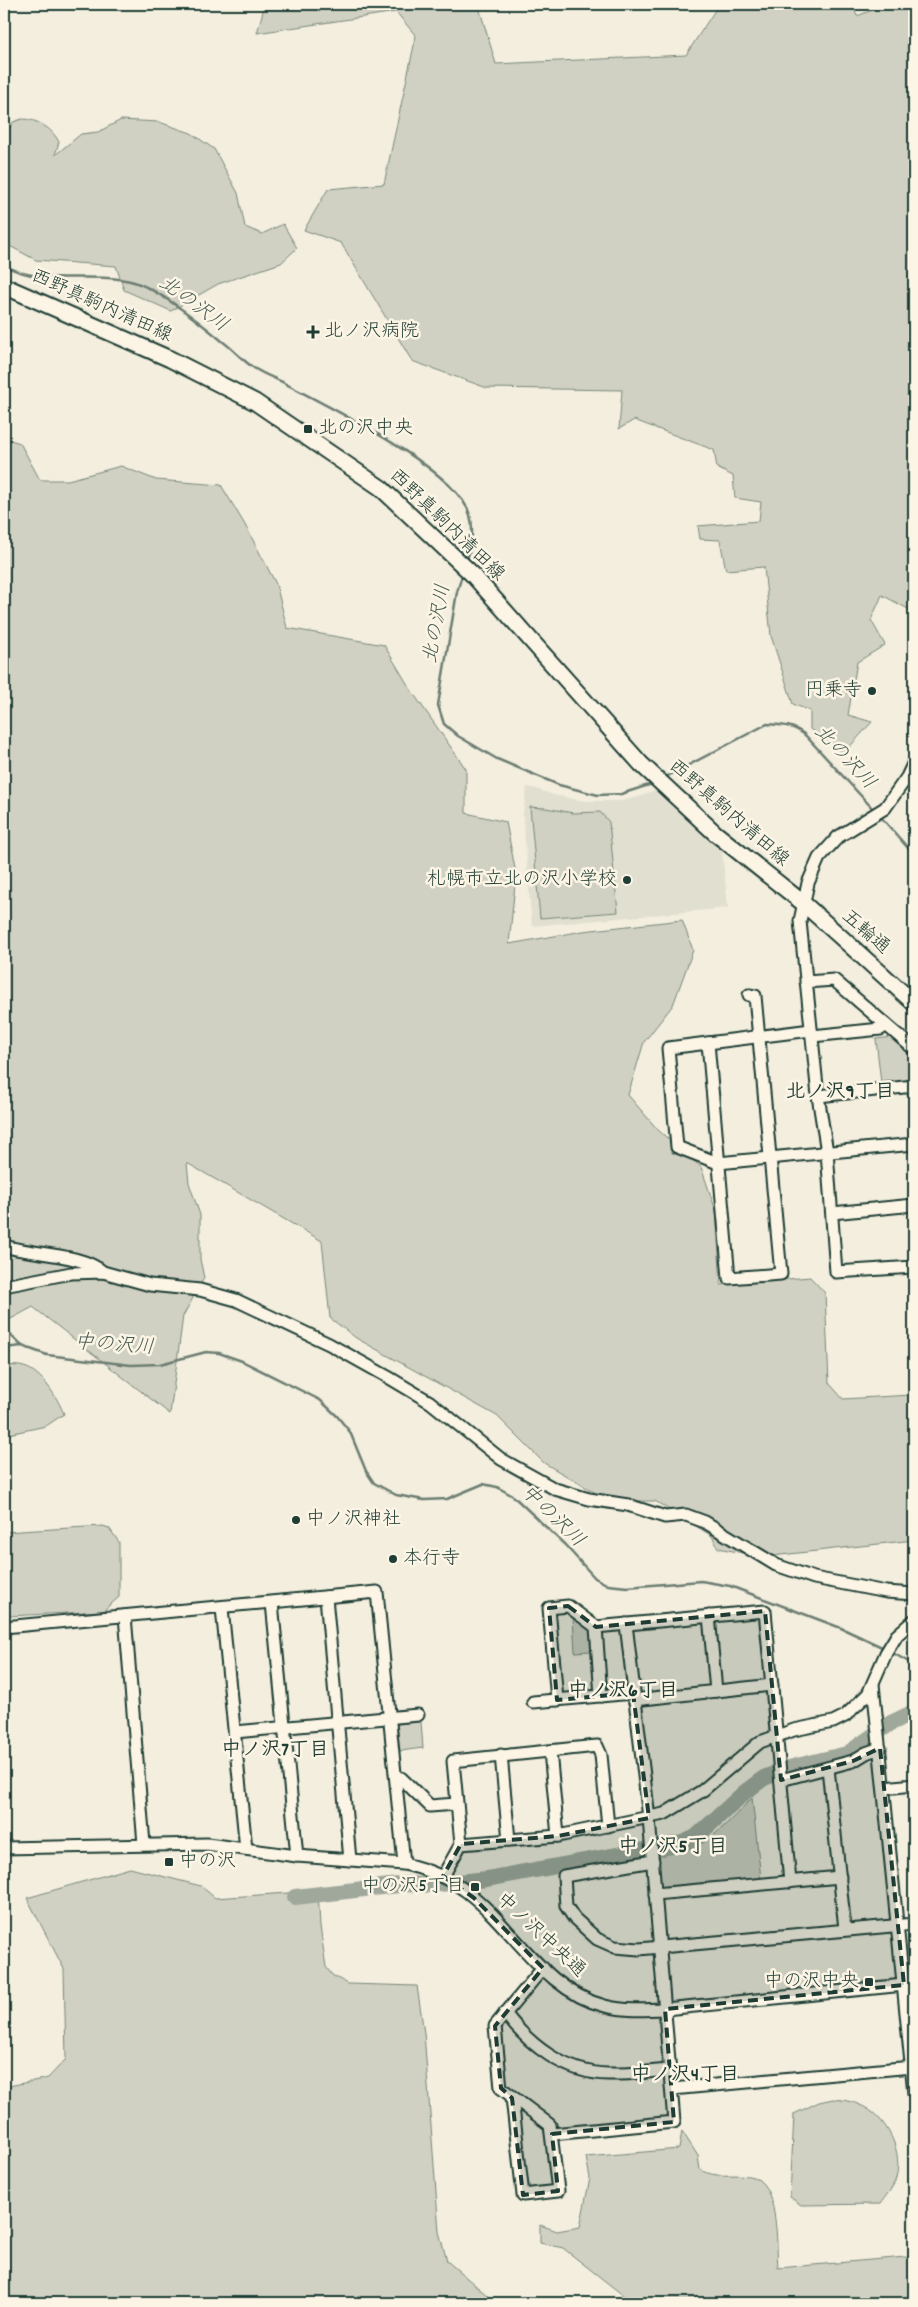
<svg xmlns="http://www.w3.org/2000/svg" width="918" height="2307" viewBox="0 0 918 2307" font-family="Dekko,'Klee One',sans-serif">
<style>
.built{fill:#e1dfd0}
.green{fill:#d0d1c2;stroke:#78877b}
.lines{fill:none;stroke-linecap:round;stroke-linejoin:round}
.stream{stroke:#6c7d72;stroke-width:2.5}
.river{stroke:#a0a89b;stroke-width:16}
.minor-casing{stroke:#1f3d34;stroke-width:15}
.major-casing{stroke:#1f3d34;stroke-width:19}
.minor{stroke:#fcf5e5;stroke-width:11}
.major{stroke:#fcf5e5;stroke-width:15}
.marked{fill:#1f3d34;fill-opacity:0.2;stroke:#1f3d34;stroke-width:4;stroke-dasharray:10 6;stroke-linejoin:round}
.poi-dot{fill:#1f3d34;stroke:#fcf5e5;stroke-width:2}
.labels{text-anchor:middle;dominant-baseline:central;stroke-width:5;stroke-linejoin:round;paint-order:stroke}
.street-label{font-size:19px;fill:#1f3d34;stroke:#fcf5e5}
.poi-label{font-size:19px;fill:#1f3d34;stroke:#fcf5e5;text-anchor:start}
.water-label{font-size:20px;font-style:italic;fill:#465d53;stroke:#fcf5e5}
.neighbourhood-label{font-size:20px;font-weight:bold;fill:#1f3d34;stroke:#fcf5e5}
</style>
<rect width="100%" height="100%" fill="#f3eede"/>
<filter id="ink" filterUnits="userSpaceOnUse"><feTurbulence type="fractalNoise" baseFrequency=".02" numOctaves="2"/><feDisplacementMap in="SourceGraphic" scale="10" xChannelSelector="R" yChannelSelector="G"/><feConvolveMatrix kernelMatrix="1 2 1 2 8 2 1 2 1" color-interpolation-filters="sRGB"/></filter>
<g filter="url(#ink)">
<path class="built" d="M527,787L537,789L553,795L585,801H621L639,797L657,789L722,852L728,908L532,926L523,815Z"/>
<g class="green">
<path d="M265,4H478L496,64L686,55L719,4H852L857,16L888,4H914V558L912,559L914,571V612L882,595L871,620L885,645L857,662L848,715L872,722L843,754L810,729V711L793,704L771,636L764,567L726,570L720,540L700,539L698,526L759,521L761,502L735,498L733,476L717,468L714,450L634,420L619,429L622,390L487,388L412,361L341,243L304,230L328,189L384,184L416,36L396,12L257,33Z"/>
<path d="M22,119C37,119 52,128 59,142L55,155L81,134L98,132L121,120L159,122L191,133L214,149L238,193L245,227L262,234L283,224L297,248L281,263L218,284L171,311L124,290L116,266L36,260L4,243V139L13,122Z"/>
<path d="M4,438L20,443L40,480H68L121,466L156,480L221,485L245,525L276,584L287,628L384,645L411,690L466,769V813L506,822L516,874L509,944L583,931L682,920L693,950L673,1005L644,1042L628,1095L658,1130L701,1167L716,1211L721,1285L810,1277L825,1293L829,1383L843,1399L911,1395L914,1399V1540L763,1557L718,1548L712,1536L655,1501H610L544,1463L497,1416L356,1338L330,1318L322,1241L187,1163L189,1183L200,1215V1259L204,1278L183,1316L170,1414L33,1307L9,1320L4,1319Z"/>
<path d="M530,807L546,808L573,813L600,812L609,822L618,912L540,918Z"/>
<path d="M893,1037L914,1055V1080L881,1083L876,1039Z"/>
<path d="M4,1365C10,1366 18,1365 24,1367C42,1372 57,1397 64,1414L46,1426L4,1435Z"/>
<path d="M103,1526L109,1528L119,1542V1597L103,1611L9,1616L4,1612V1532Z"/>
<path d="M573,1617L591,1630V1651L575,1652Z"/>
<path d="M421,1722L423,1748L400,1751L397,1724Z"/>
<path d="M752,1798L761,1879L659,1889L657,1857C671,1853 686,1851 699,1845C718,1835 737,1813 752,1798Z"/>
<path d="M130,1868L201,1886L215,1898L318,1891L320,1926L326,1967L332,1975L348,1984L417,1986L424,2033L439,2232L447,2261L496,2303H4V2087L48,2078L66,2059L64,1969L27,1898Z"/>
<path d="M833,2099C843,2100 851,2101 860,2105C887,2116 905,2153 895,2181C892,2189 885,2197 880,2204L801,2205L790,2197L794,2114L819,2102Z"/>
<path d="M682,2131L698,2156L700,2170C718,2179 730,2173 749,2176C780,2180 776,2245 778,2268L906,2257L914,2262V2303H633L563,2248L540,2243V2225L557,2231L580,2227L590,2178L586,2157L679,2149Z"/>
</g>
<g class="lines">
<g class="stream">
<path d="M4,265C40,287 93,271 134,282C158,289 202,324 222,341C233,349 242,360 254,368C263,374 274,378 284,383C327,406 457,469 470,515C474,529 471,547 467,560"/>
<path d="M463,572L457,592L438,705L444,724L458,736L497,759L559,785L598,795L621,794L655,783"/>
<path d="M664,778L767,724C782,725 794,725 806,736L874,810"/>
<path d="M880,816L914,855"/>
<path d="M4,1329L22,1346"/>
<path d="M4,1348L22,1346L47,1355L131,1365L160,1364L206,1352L219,1353L242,1361L320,1400L337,1416L350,1432L366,1471L374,1483L396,1495L424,1500L447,1499L483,1484L497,1487L513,1496L565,1545L595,1578L608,1585L627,1587L701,1581L730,1586L841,1628L884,1648"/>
<path d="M891,1652L914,1665"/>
</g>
<path class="river" d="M295,1897L407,1884L431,1885L487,1879L682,1843L696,1837L745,1792L764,1778L789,1768L847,1754L891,1723L914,1712"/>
<defs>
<g id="minor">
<path d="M914,762L907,777L885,808L838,837L819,858L808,883L800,921L818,1096L827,1152L836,1272L914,1267"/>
<path d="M806,982L834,980L914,1049"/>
<path d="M811,1030L668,1048L677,1147L718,1163L914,1144"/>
<path d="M812,1036L881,1029L886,1025"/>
<path d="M708,1043L729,1278L781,1274L755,996L749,995"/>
<path d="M818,1096L914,1086"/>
<path d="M832,1213L914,1205"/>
<path d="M4,1246C34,1255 80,1253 103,1272"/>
<path d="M4,1286L71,1273L103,1272L150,1285L200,1290L236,1300L329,1344L388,1377L430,1402L501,1459L555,1489L589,1499L628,1505L665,1517L686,1515L705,1522L776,1565L814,1578L886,1592L914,1594"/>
<path d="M326,1597L350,1860"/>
<path d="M272,1603L297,1856"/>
<path d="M222,1608L246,1849"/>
<path d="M125,1616L144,1844"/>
<path d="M709,1616L716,1691"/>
<path d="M4,1627L377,1592L404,1864"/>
<path d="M596,1627L765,1611L790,1882"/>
<path d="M873,1684L914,2093"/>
<path d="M557,1700L549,1608L568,1606L596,1627L601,1696"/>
<path d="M634,1700L772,1685"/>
<path d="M533,1702L633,1693"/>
<path d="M235,1732L418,1715"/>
<path d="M550,1751L558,1836"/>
<path d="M501,1755L509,1840"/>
<path d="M828,1768L845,1929"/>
<path d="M396,1777L401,1778L430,1806L456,1804"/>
<path d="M781,1780L853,1761L866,1753L880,1748"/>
<path d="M884,1788L914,1785"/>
<path d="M461,1844L453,1761L597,1746L601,1755L608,1826"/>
<path d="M4,1848L207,1844L297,1856L404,1864C427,1869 447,1877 466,1891C513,1926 544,1991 605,2006C625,2011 644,2010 665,2009L914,1984"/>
<path d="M653,1861L564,1876L566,1906L574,1918L597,1939L615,1947L639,1949L914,1924"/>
<path d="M443,1876L461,1844L558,1836L664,1814L702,1791L760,1742L794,1730L833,1722L845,1716L868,1694L886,1653L897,1635L914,1620"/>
<path d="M655,1894L840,1877"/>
<path d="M505,2013C530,2046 565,2073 608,2074C629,2075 650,2071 670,2070"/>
<path d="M672,2089L912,2067"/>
<path d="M512,2098L523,2195L558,2191L550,2125L501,2088L495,2026L543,1968"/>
<path d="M552,2134L674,2122L649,1818L626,1624"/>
</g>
<path id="major" d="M4,286L170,359L255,402L381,488L472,574L641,764L715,833L803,903L914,1003"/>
</defs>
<use href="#minor" class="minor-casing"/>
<use href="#major" class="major-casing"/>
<use href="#minor" class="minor"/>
<use href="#major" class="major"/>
</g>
</g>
<path class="marked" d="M568,1606L596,1627L765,1611L781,1780L853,1761L880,1748L904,1985L665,2009L674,2122L552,2134L558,2191L523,2195L512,2098L501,2088L495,2026L543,1968L474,1898L443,1876L461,1844L558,1836L649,1818L633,1693L557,1700L549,1608Z"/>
<g class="poi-dot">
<path d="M310.5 324.5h5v5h5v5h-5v5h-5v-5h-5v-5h5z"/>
<rect x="303" y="424" width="10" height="10" rx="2.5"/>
<circle cx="872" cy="691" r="5"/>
<circle cx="627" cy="880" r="5"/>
<circle cx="296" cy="1520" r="5"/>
<circle cx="393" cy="1559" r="5"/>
<rect x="164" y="1857" width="10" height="10" rx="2.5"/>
<rect x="470" y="1882" width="10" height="10" rx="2.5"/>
<rect x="864" y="1977" width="10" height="10" rx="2.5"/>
</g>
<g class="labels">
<g class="street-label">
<text transform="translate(101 307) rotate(24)">西野真駒内清田線</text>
<text transform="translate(446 526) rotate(44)">西野真駒内清田線</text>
<text transform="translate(728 814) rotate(41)">西野真駒内清田線</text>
<text transform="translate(865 933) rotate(41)">五輪通</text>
<text transform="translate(540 1936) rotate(43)">中ノ沢中央通</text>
</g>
<g class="poi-label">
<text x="324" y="332">北ノ沢病院</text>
<text x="318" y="429">北の沢中央</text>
<text x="862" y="691" text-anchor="end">円乗寺</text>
<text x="617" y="880" text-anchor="end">札幌市立北の沢小学校</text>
<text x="306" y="1520">中ノ沢神社</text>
<text x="403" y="1559">本行寺</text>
<text x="179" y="1862">中の沢</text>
<text x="465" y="1887" text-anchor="end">中の沢5丁目</text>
<text x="859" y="1982" text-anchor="end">中の沢中央</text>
</g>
<g class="water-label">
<text transform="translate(193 305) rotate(36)">北の沢川</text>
<text transform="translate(438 624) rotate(-80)">北の沢川</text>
<text transform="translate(844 758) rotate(47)">北の沢川</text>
<text transform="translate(114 1346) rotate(4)">中の沢川</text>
<text transform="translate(552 1517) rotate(44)">中の沢川</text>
</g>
<g class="neighbourhood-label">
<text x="840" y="1093">北ノ沢9丁目</text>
<text x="623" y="1692">中ノ沢6丁目</text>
<text x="275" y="1751">中ノ沢7丁目</text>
<text x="673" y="1848">中ノ沢5丁目</text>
<text x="685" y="2076">中ノ沢4丁目</text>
</g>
</g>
<rect width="918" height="2307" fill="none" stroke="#fcf5e5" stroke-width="20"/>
<rect x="10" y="10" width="898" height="2287" fill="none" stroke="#1f3d34" stroke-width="2" filter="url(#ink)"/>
</svg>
